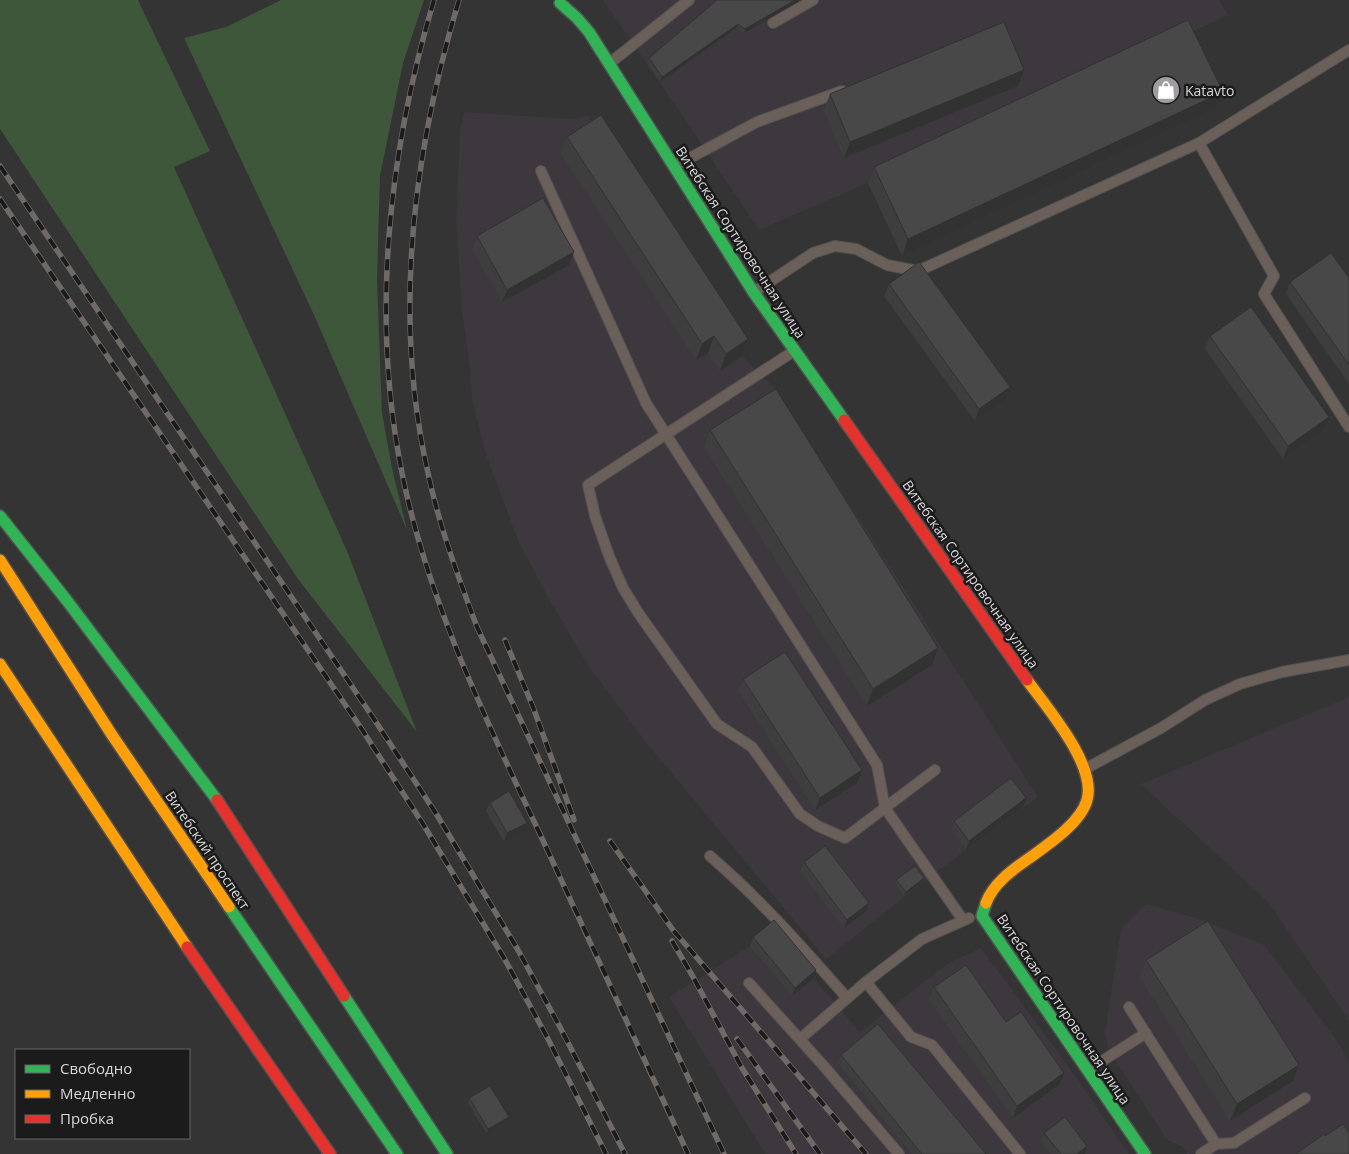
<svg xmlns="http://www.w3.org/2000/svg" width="1349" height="1154" viewBox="0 0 1349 1154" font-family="'Open Sans',sans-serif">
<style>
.built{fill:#3d373e}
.green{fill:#3e5639}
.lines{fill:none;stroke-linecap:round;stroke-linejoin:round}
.lane-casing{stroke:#525152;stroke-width:12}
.fast-casing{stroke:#525152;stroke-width:14}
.slow-casing{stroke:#525152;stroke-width:14}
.jam-casing{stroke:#525152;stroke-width:14}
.lane{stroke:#6a5f59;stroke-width:10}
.fast{stroke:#30b455;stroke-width:11}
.slow{stroke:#ff9f0a;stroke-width:11}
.jam{stroke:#e5322d;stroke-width:11}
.rail-casing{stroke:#706a66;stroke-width:5.5}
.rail{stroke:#1c1b1c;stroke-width:4;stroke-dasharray:11;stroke-linecap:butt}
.wall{fill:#3f3e3f}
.shaded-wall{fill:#333233}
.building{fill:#494849;stroke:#333233}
.labels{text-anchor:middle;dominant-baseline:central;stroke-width:5;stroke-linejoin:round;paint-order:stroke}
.poi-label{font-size:14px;fill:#d8d6d8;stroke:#1c1b1c;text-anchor:start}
.street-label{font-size:14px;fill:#d8d6d8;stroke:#1c1b1c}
</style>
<rect width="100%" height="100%" fill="#343434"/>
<g class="built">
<path d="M603,0H1219L1228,15L868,183L759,230L679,111Z"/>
<path d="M464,112L574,119L589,116L592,130L742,356L777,391L1038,797L931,876L826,959L645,741L587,664L549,599L519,543L486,455L472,399L470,370L462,310L456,223L460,130Z"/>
<path d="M1349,697V1021L1269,903L1141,784Z"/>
<path d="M1146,904L1200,919L1264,945L1337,1040L1349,1061V1154H1187L1183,1147L1167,1140L1108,1050L1105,1032L1121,929Z"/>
<path d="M771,929L860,1032L947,964L981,948L1077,1078L1129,1154H765L669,997L750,946Z"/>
</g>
<g class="green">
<path d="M0,0H138L210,151L174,167L347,551L417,732L298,579L0,129Z"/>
<path d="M281,0H424L403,63L380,176L377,280L382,413L392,468L407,530L314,315L184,38L226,27Z"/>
</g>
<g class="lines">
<defs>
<g id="lane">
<path d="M773,23L813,0"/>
<path d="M610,63L689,0"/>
<path d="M1199,143L1274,276L1264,294L1349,427"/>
<path d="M675,166L757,122L842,91"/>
<path d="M541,171L646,403L877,765L885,808L963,920"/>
<path d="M754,292L813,253L835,246L856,249L887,265L918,271L1199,143L1349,50"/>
<path d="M794,351L588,485L595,516L609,556L623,588L639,614L717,724L752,747L800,814L818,826L845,838L935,770"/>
<path d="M1085,769L1161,728L1205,700L1240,684L1282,672L1349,660"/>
<path d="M710,856C760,899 803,948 847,998"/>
<path d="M866,982L911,1037L932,1045L1020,1154"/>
<path d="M749,983L822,1064L899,1154"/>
<path d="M1129,1007L1216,1144"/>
<path d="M800,1039L866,982L922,939L969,918"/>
<path d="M1088,1070L1146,1033"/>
<path d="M1201,1154L1216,1144L1234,1143L1305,1098"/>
</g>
<g id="fast">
<path d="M560,3L577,18L589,32L754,293L844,420"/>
<path d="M0,516L68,602L217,800"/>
<path d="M986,903L982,916L1145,1154"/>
<path d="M229,907L397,1154"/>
<path d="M344,996L447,1154"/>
</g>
<g id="slow">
<path d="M0,560L112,735L229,907"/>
<path d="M0,664L187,947"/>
<path d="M986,903C993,884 1012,870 1028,859C1046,846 1081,823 1087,800C1097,765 1047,708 1027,680"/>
</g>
<g id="jam">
<path d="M844,420L1027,680"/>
<path d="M217,800L344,996"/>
<path d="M187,947L330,1154"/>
</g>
</defs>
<use href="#lane" class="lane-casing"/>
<use href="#fast" class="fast-casing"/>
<use href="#slow" class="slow-casing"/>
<use href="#jam" class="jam-casing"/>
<use href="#lane" class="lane"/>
<use href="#fast" class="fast"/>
<use href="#slow" class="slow"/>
<use href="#jam" class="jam"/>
<defs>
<g id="rail">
<path d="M434,0C388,154 370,320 403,478C429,602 485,718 539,832C589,939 639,1046 688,1154"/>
<path d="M459,0C413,153 392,315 428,473C439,526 458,576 477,627L724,1154"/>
<path d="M0,166L372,716L437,815L518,950L561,1029L625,1154"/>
<path d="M0,199L359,725L423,824L504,958L547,1037L606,1154"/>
<path d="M505,640L533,707L574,820"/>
<path d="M610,841L673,930L866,1154"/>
<path d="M672,941L692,975L742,1068L796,1154"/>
<path d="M737,1039L820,1154"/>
</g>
</defs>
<use href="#rail" class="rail-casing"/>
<use href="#rail" class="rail"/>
</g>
<g class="wall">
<path d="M717,0H801L744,33L736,28L660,82L647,63L649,58Z"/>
<path d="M1018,86L844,158L824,110L830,94Z"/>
<path d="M1216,108L902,256L868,183L874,167Z"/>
<path d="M567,137L748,339L742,356L720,371L708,353L696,360L561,154Z"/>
<path d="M477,236L569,265L502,302L472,249Z"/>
<path d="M1349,278V384L1286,294L1290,282Z"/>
<path d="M889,284L1010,387L1005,400L975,421L884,296Z"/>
<path d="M1210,336L1329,417L1324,430L1283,459L1205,349Z"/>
<path d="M710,430L938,648L932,665L867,706L704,447Z"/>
<path d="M743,679L862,770L857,783L815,810L738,691Z"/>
<path d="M490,803L524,831L504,842L486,811Z"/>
<path d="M1023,807L966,850L951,830L954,821Z"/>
<path d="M804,862L865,912L844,928L800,871Z"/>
<path d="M896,880L922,882L904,896L895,884Z"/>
<path d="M753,937L813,979L792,996L750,946Z"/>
<path d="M1146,960L1299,1065L1293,1081L1230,1121L1140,977Z"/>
<path d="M934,987L1006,1022L1059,1085L1013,1118L929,1000Z"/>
<path d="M841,1055L986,1154H912L838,1063Z"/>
<path d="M469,1098L507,1121L487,1134L468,1103Z"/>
<path d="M1044,1133L1087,1146L1085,1154H1051L1041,1142Z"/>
</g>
<g class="shaded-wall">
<path d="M795,0H801L744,33L745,29Z"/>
<path d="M738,24L736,28L660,82L662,77Z"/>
<path d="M1024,70L1018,86L844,158L850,142Z"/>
<path d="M1223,92L1216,108L902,256L908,239Z"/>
<path d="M574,252L569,265L502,302L507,290Z"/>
<path d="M714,336L708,353L696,360L702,344Z"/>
<path d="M748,339L742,356L720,371L726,354Z"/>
<path d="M1010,387L1005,400L975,421L979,409Z"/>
<path d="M1329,417L1324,430L1283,459L1288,446Z"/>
<path d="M938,648L932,665L867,706L873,689Z"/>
<path d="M862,770L857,783L815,810L820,798Z"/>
<path d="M1026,798L1023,807L966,850L969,841Z"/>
<path d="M527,823L524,831L504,842L507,833Z"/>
<path d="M924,878L922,882L904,896L906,892Z"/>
<path d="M869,903L865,912L844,928L847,920Z"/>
<path d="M816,970L813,979L792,996L795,988Z"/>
<path d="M1299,1065L1293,1081L1230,1121L1237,1104Z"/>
<path d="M1064,1073L1059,1085L1013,1118L1017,1106Z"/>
<path d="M509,1117L507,1121L487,1134L488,1129Z"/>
<path d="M1087,1146L1085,1154H1077Z"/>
</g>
<g class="building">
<path d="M717,0H795L745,29L738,24L662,77L649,58Z"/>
<path d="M1188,20L1223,92L908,239L874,167Z"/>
<path d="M1004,22L1024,70L850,142L830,94Z"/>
<path d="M601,115L748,339L726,354L714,336L702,344L567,137Z"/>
<path d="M543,198L574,252L507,290L477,236Z"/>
<path d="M1331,253L1349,278V365L1290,282Z"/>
<path d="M919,262L1010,387L979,409L889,284Z"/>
<path d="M1251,307L1329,417L1288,446L1210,336Z"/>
<path d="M776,389L938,648L873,689L710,430Z"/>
<path d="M785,652L862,770L820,798L743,679Z"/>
<path d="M1011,778L1026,798L969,841L954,821Z"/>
<path d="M509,791L527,823L507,833L490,803Z"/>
<path d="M825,846L869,903L847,920L804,862Z"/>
<path d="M915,866L924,878L906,892L896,880Z"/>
<path d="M774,920L816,970L795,988L753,937Z"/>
<path d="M1208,921L1299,1065L1237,1104L1146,960Z"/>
<path d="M966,965L1006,1022L1021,1012L1064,1073L1017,1106L934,987Z"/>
<path d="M878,1024L986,1154H922L841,1055Z"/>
<path d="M490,1086L509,1117L488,1129L469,1098Z"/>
<path d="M1065,1117L1087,1146L1077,1154H1061L1044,1133Z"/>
<path d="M1343,1124L1349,1133V1154H1296L1324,1134L1325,1136Z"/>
</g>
<defs>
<symbol id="shop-disc" viewBox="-11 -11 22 22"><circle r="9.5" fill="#9f9d9f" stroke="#1c1b1c"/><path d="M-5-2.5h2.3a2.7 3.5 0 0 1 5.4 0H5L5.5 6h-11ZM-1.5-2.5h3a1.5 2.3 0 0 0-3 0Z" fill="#fff"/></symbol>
</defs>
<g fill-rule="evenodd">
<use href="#shop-disc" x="1150" y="74" width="32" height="32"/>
</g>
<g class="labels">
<g class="poi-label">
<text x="1185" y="90">Katavto</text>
</g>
<g class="street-label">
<text transform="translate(741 242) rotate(57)">Витебская Сортировочная улица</text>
<text transform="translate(971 574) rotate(55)">Витебская Сортировочная улица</text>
<text transform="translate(208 850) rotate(56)">Витебский проспект</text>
<text transform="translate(1064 1009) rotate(56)">Витебская Сортировочная улица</text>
</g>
</g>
<rect x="15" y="1049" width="175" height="90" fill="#1c1b1c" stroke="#676667"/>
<rect x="25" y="1065" width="25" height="8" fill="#30b455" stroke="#676667"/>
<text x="60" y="1074" font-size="15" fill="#d8d6d8">Свободно</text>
<rect x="25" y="1090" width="25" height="8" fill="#ff9f0a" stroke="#676667"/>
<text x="60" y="1099" font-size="15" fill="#d8d6d8">Медленно</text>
<rect x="25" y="1115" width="25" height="8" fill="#e5322d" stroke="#676667"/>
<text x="60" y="1124" font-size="15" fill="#d8d6d8">Пробка</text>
</svg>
